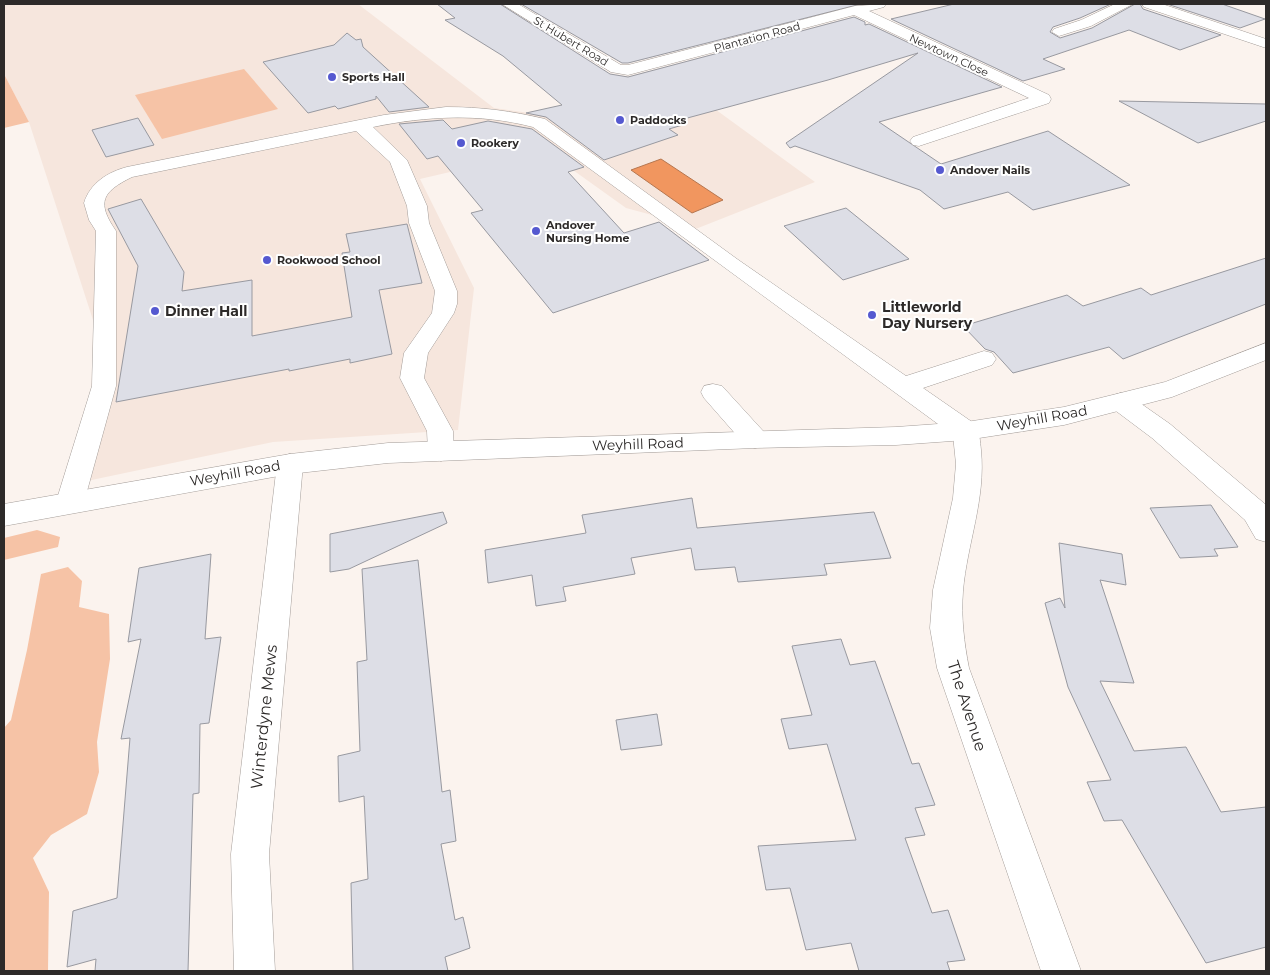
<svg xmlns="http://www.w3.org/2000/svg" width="1270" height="975" viewBox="0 0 1270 975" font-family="Montserrat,sans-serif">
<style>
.built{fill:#f6e6dd}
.green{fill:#f6c3a6}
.water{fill:#f1965f;stroke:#b6764f}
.building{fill:#dddee6;stroke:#9899a0}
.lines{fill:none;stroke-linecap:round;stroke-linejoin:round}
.minor-casing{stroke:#a49d99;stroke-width:1}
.major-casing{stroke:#a49d99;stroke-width:1}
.minor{fill:#fff;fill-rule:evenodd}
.major{fill:#fff;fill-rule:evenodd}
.poi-dot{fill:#5559d0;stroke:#fff;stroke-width:2}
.labels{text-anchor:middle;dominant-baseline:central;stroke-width:4;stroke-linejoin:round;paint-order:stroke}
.far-street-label{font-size:11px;fill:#2d2a29;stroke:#fff}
.far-poi-label{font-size:11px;font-weight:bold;fill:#2d2a29;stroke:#fff;text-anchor:start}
.poi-label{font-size:14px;font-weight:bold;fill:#2d2a29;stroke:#fff;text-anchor:start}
.street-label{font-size:14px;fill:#2d2a29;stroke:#fff}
.near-street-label{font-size:16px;fill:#2d2a29;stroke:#fff}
</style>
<rect width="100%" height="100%" fill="#fbf3ee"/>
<path class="built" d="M4,4H358L494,108L537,114L664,72L815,182L688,232L667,219L626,208L545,150L420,179L474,288L458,430L273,442L82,482L113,382L29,122L4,74Z"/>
<g class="green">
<path d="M244,69L278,109L162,139L135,95Z"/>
<path d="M4,74L29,122L4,128Z"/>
<path d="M37,530L60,537L58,547L4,560V538Z"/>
<path d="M68,567L82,581L79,607L109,614L110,659L97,742L99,772L87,814L51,835L33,858L49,892L48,971H4V728L11,720L27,650L41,574Z"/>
</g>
<path class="water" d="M661,159L723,200L692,213L631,170Z"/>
<g class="building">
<path d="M437,4H500L610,74L628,77L854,17L865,22V25L869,24L1002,87L879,122L941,164L1048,131L1130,185L1033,210L1008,192L944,209L920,190L795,146L790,148L786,143L918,53L828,80L680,120L686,124L669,129L678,135L604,160L546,117L526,113L562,105L503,56L445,20L455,18Z"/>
<path d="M521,4H861L628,63H622Z"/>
<path d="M954,4H1111L1080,18L1053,27L1050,32L1060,38L1092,28L1135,4H1140L1143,9L1221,35L1180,50L1129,30L1043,59L1065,69L1023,81L891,19Z"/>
<path d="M1167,4H1222L1265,19L1240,28Z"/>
<path d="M347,33L356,40L361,39L363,47L429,107L389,112L376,96V99L338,109L335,106L308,113L263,62L334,45Z"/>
<path d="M1119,101L1266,104V121L1198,143Z"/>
<path d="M138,118L154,145L106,157L92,130Z"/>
<path d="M443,120L452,129L488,121L532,129L584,167L568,172L624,233L659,222L709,260L553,313L471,213L483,210L438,156L427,159L399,124Z"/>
<path d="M141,199L184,272L182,291L252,280V336L352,317L342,253L350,252L346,234L407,224L422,283L379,290L392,354L350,363V359L289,371V369L116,402L138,266L108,209Z"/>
<path d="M846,208L909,259L843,280L784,226Z"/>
<path d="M1266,258V304L1123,359L1109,347L1013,373L994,352L985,349L963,326L1067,295L1083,306L1141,288L1151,295Z"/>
<path d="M692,498L697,528L874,512L891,558L824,564L827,575L738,582L735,567L695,570L691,548L631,558L635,574L563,587L566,601L536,606L532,575L488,583L485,550L586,533L582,515Z"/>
<path d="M1211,505L1238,547L1214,549L1218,556L1180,558L1150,508Z"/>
<path d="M443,512L447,523L349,569L330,572V534Z"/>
<path d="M1059,543L1122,554L1126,585L1100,580L1134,683L1100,681L1134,751L1186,747L1221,812L1266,807V947L1206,963L1122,820L1104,821L1087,782L1111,780L1068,687L1045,603L1060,598L1065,608Z"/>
<path d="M211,554L205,639L221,637L209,723L200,724L199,793L193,794L188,971H95L96,959L67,967L73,911L117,898L130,738L121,739L141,639L128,642L139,568Z"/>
<path d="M418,560L442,792L450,790L456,841L441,844L455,920L463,917L470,948L445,957L448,971H353L351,883L368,879L364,796L339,802L338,756L360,751L357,662L367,660L362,569Z"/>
<path d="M841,639L850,665L875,661L912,764L919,763L935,805L915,808L925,835L905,838L932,913L948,910L965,960L947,962L950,971H859L851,943L806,950L790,888L766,890L758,846L856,840L827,744L789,749L781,719L812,715L792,646Z"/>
<path d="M657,714L662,745L621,750L616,720Z"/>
</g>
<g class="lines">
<defs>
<g id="minor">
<path d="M502,4H518L621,65H628L855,6L886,4L884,7L869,11L1049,95L1051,99L1049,103L919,146L913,145L910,141L913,137L1029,98L854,15L628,75L611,72Z"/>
<path d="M1115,4H1133L1091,26L1059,36L1052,32L1054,29L1081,20Z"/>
<path d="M1142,4H1162L1266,39V48L1144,7Z"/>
<path d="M446,107C481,107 512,111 545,119L737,259L906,376L984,351L992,353L996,359L992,365L923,388L975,424C980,433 980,441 981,450C986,499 967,544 963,591C961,618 964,642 969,668L1081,971H1041L937,668L930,628L933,590L953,498L956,464L953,435L533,127C479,113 427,116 373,127L407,160L427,206L429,223L457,291V304L454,313L428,353L424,378L453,431L454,451L450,458L441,461L432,458L428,451L427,431L400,378L404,353L432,313L435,291L409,223L407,206L390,162L356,131L132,177C102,192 96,202 116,231V386L84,502L80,510L70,513L60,510L56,502L92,386L96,231L89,220L84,203C90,183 108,172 127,167L384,115Z"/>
<path d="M713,384L722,386L764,432L768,439L764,446L755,448L746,446L704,398L701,392L704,386Z"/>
<path d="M1121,393L1130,396L1170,424L1265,504L1266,542L1256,539L1245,520L1152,438L1112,408L1108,402L1112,396Z"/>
<path d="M290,454L299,457L303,464L269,854L275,971H234L231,854L277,464L281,457Z"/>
</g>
<path id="major" d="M1266,343V360L1172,397L1064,425L966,440L896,445L755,448L388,463L290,474L4,526V504L290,454L388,443L896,427L966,422L1064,407L1165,382Z"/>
</defs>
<use href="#minor" class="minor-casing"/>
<use href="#major" class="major-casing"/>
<use href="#minor" class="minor"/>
<use href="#major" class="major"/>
</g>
<g class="poi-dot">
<circle cx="332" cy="77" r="5"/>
<circle cx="620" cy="120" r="5"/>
<circle cx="461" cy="143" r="5"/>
<circle cx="940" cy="170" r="5"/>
<circle cx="536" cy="231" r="5"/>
<circle cx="267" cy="260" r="5"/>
<circle cx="155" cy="311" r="5"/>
<circle cx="872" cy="315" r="5"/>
</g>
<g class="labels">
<g class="far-street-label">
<text transform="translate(757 37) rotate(-15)">Plantation Road</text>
<text transform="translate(571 41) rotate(31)">St Hubert Road</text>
<text transform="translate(949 55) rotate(25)">Newtown Close</text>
</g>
<g class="far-poi-label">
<text x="342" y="77">Sports Hall</text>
<text x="630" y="120">Paddocks</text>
<text x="471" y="143">Rookery</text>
<text x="950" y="170">Andover Nails</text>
<text x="546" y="225">Andover<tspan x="546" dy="13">Nursing Home</tspan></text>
<text x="277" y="260">Rookwood School</text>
</g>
<g class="poi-label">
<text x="882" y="307">Littleworld<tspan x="882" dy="16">Day Nursery</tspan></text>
<text x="165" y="311">Dinner Hall</text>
</g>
<g class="street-label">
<text transform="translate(1042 418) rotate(-10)">Weyhill Road</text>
<text transform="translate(638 444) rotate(-2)">Weyhill Road</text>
<text transform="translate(235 473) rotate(-10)">Weyhill Road</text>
</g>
<g class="near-street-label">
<text transform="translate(967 706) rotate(72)">The Avenue</text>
<text transform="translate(264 717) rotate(-84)">Winterdyne Mews</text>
</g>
</g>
<rect width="1270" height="975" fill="none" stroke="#2d2a29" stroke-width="10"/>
</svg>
